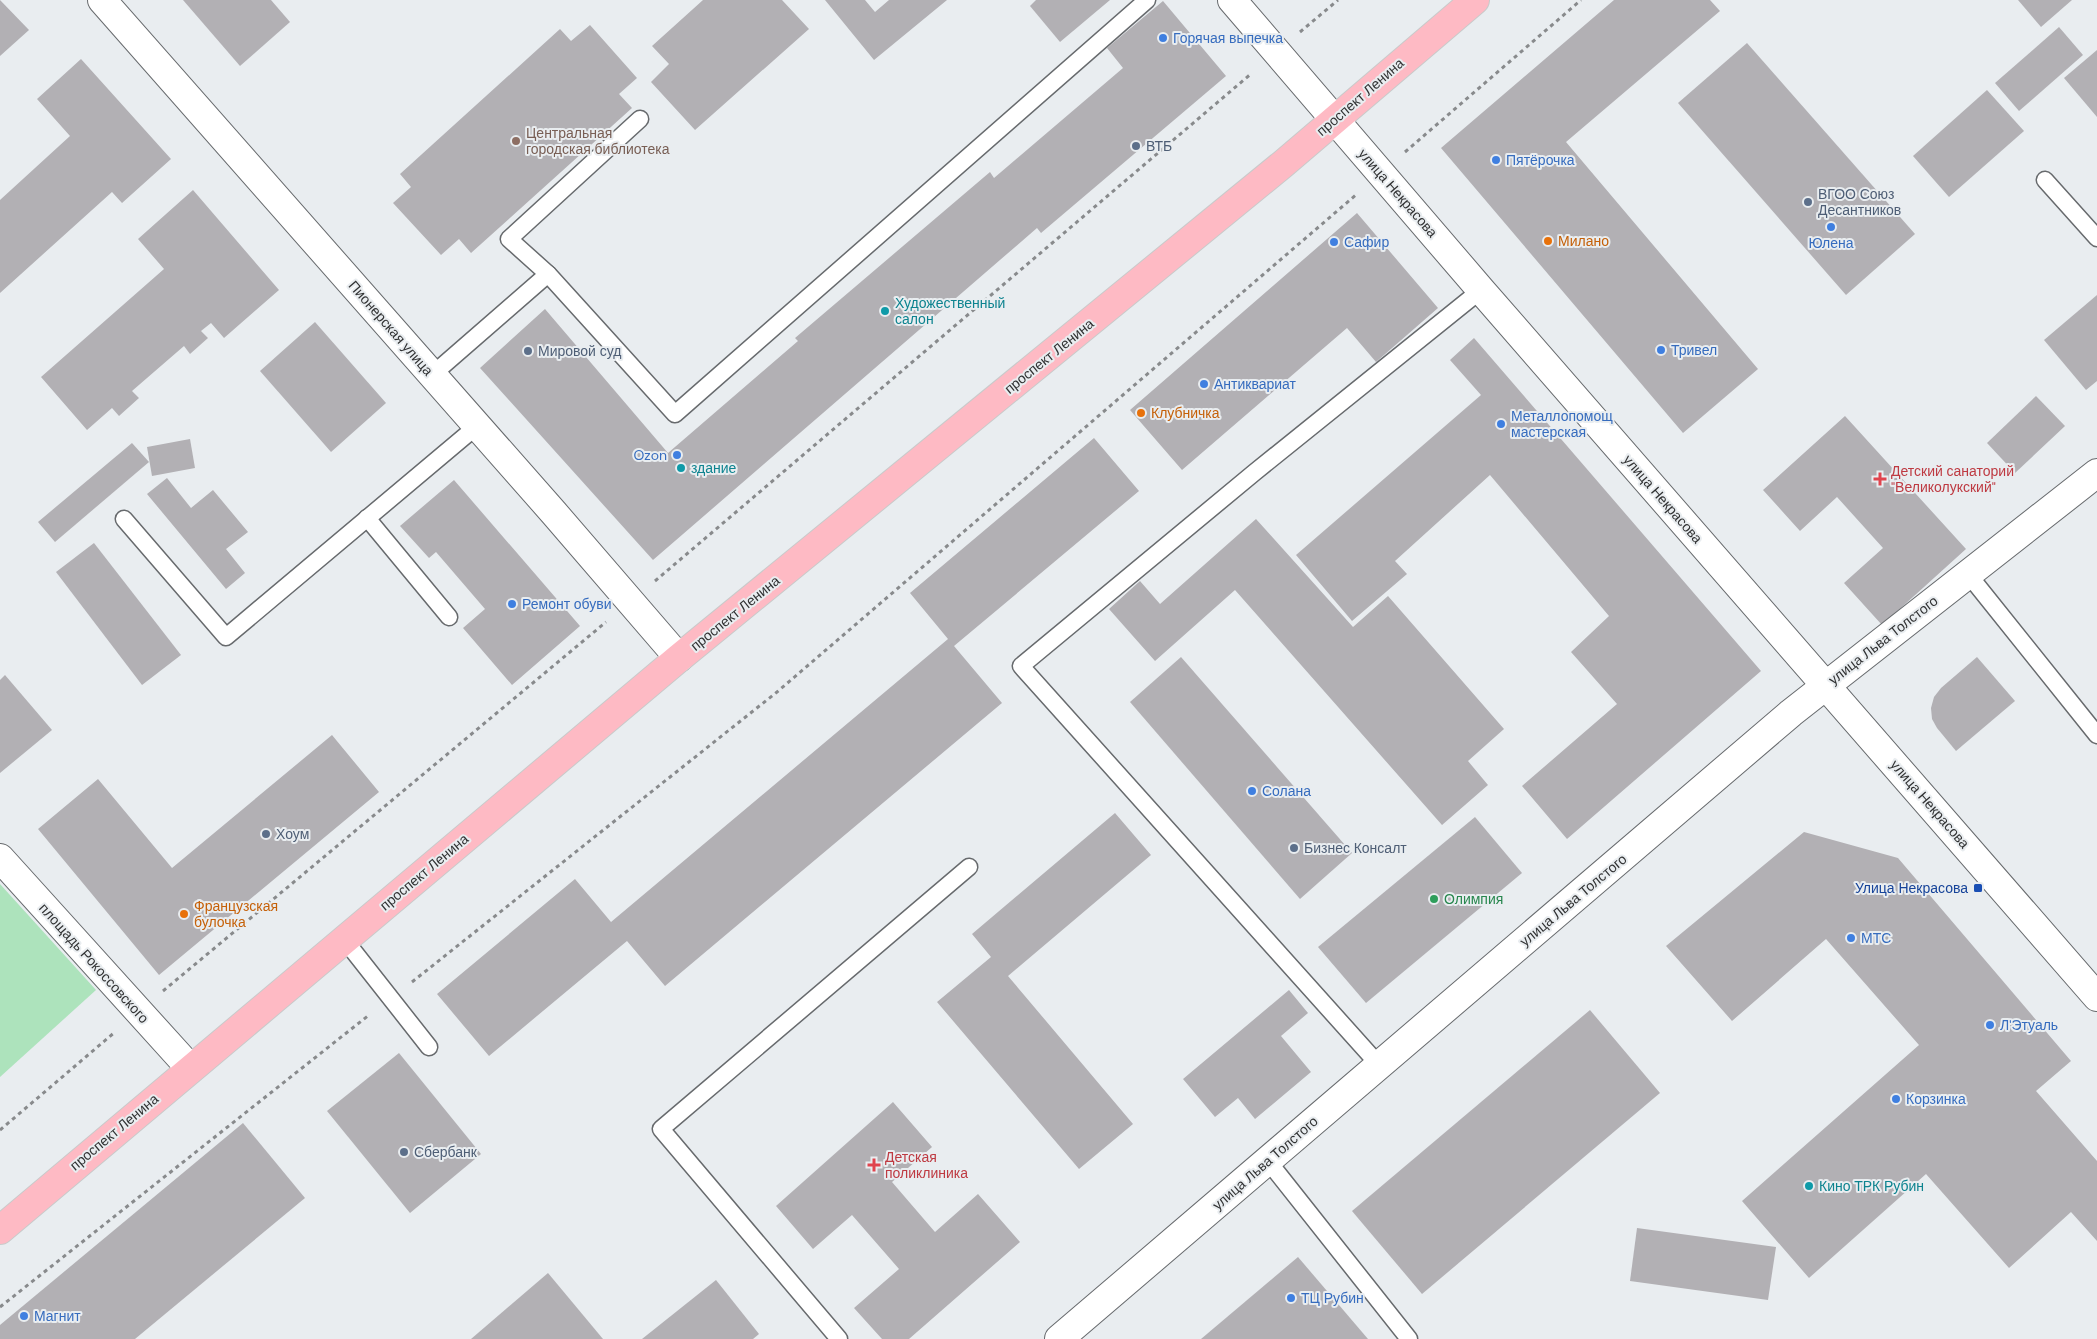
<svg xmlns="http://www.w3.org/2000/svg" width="2097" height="1339" viewBox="0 0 2097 1339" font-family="'DM Sans',sans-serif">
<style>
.green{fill:#ade3bc}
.building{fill:#b2b0b4}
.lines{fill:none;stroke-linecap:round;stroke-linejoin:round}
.service-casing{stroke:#676a6d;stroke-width:19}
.minor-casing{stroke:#676a6d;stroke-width:30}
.tertiary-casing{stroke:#676a6d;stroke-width:30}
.primary-casing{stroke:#c9caca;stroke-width:30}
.path{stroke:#888a8c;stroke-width:3;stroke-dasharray:4 4;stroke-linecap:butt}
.service{stroke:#fff;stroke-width:16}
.minor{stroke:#fff;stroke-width:28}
.tertiary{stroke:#fff;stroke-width:28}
.primary{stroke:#febac4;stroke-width:28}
.shop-dot{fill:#3f7fe0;stroke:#e9edf0;stroke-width:2}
.education-dot{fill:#8d6e63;stroke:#e9edf0;stroke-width:2}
.service-dot{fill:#5c6f8a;stroke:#e9edf0;stroke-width:2}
.food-dot{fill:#e8710a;stroke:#e9edf0;stroke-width:2}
.culture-dot{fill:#0f9aa8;stroke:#e9edf0;stroke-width:2}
.health-dot{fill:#e0444e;stroke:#e9edf0;stroke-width:2}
.transit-dot{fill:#1a4fb4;stroke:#e9edf0;stroke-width:2}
.leisure-dot{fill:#2e9e5b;stroke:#e9edf0;stroke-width:2}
.labels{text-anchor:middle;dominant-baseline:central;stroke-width:4;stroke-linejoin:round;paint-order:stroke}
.shop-label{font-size:14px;fill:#366cbe;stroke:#e9edf0;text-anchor:start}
.street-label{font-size:14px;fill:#313233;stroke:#e9edf0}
.education-label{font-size:14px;fill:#785e54;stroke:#e9edf0;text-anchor:start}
.service-label{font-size:14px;fill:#4e5e75;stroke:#e9edf0;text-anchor:start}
.food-label{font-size:14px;fill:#c56008;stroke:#e9edf0;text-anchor:start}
.culture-label{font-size:14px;fill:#0d838f;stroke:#e9edf0;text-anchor:start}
.health-label{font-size:14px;fill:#be3a42;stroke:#e9edf0;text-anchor:start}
.transit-label{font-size:14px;fill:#164399;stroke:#e9edf0;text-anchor:end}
.leisure-label{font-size:14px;fill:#27864d;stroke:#e9edf0;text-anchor:start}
</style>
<rect width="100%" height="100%" fill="#e9edf0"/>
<path class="green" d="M0,884L96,990L0,1077Z"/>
<g class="building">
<path d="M0,0L29,30L0,56Z"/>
<path d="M183,0H271L290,22L240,66Z"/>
<path d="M703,0H782L809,29L695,130L651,82L669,64L652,46Z"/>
<path d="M825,0H865L875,12L889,0H947L874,60Z"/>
<path d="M1036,0H1110L1060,42L1030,6Z"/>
<path d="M1614,0H1710L1720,11L1566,142L1758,369L1683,433L1441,148Z"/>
<path d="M2018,0H2072L2041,27Z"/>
<path d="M1163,1L1226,76L1041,233L1037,228L653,560L480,368L545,309L668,453L798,341L795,338L990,172L994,178L1123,68L1107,48Z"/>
<path d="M590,25L637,78L619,94L632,108L471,253L459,239L441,255L393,203L411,187L400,174L560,29L571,41Z"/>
<path d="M2059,27L2083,55L2019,111L1995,83Z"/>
<path d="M1747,43L1915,234L1846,295L1678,103Z"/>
<path d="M2097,50V117L2064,78Z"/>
<path d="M81,59L171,159L122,203L112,192L0,293V200L70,136L37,99Z"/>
<path d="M1987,90L2024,131L1949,197L1913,156Z"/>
<path d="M193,190L279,290L224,338L211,323L201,331L208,338L190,354L184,346L132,391L139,398L119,416L112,408L87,430L41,377L164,269L138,239Z"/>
<path d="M1357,213L1438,308L1376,362L1347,328L1182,470L1130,410Z"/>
<path d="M2097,295V381L2086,390L2044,340Z"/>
<path d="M315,322L386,403L331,452L260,371Z"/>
<path d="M1474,338L1761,671L1567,839L1522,786L1617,704L1571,652L1609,616L1490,475L1395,561L1407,574L1352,621L1296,555L1481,395L1450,360Z"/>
<path d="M2036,396L2065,426L2015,473L1987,443Z"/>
<path d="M1845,416L1966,549L1882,625L1844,583L1883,548L1837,497L1800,531L1763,490Z"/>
<path d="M1094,438L1139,491L954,646L1002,703L665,986L627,941L489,1056L437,994L575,879L611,922L948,639L910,593Z"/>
<path d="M190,439L195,468L152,476L147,447Z"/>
<path d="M132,443L149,462L55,542L38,522Z"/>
<path d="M167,478L191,508L213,490L248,532L226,549L245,573L226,589L147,494Z"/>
<path d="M454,480L580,626L512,685L463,628L485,609L436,552L429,558L400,526Z"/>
<path d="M1256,519L1353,627L1388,596L1504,729L1468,761L1488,785L1442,825L1235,590L1155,661L1109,609L1140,581L1160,604Z"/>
<path d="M94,543L181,655L142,685L56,572Z"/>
<path d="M1181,657L1352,853L1300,899L1130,702Z"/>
<path d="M1977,657L2015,701L1956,751L1937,728L1932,719L1931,708L1934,697L1941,688Z"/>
<path d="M5,675L52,730L0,773V680Z"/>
<path d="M332,735L379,792L159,975L38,829L98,779L172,868Z"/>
<path d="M1115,813L1151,855L1008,976L1133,1124L1079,1169L937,1002L991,957L972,934Z"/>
<path d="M1475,817L1522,873L1366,1003L1318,947Z"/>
<path d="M1804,832L1898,858L2071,1061L2036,1091L2097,1161V1241L2071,1212L2009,1268L1926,1174L1809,1278L1742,1201L1919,1045L1826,939L1732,1021L1666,946Z"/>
<path d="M1289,990L1308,1013L1281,1036L1311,1072L1255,1119L1238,1098L1215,1117L1183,1079Z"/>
<path d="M1590,1010L1660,1093L1422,1294L1352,1211Z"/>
<path d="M399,1053L481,1154L410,1213L327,1111Z"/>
<path d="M893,1102L932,1147L892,1182L935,1232L978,1194L1020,1242L909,1339H882L854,1308L899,1269L852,1215L813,1249L776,1206Z"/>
<path d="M243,1123L305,1198L135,1339H0V1325Z"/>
<path d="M1637,1228L1776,1247L1768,1300L1630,1281Z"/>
<path d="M1298,1257L1368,1339H1201Z"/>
<path d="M548,1273L603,1339H471Z"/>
<path d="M716,1280L759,1334L753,1339H642Z"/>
</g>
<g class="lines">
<defs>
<g id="service">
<path d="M2045,180L2097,238"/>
<path d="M548,274L509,239L640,119"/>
<path d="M432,375L548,274L675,414L1147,0"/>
<path d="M367,518L449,617"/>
<path d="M124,519L226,637L477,426"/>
<path d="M1968,574L2097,735"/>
<path d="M344,939L429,1047"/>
<path d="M1379,1065L1021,666L1255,472L1481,290"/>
<path d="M1268,1161L1409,1339"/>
<path d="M839,1339L661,1129L969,867"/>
</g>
<g id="minor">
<path d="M102,0L554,513L679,658"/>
<path d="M0,858L190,1068"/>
<path d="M1059,1339L1791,713L2097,473"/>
</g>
<path id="tertiary" d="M1232,0L1481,290L2097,997"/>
<path id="primary" d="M0,1230L679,658L1283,164L1475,0"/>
</defs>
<use href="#service" class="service-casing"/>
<use href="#minor" class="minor-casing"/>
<use href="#tertiary" class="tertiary-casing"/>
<use href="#primary" class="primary-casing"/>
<g class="path">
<path d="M1300,32L1338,0"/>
<path d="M1405,152L1581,0"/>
<path d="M655,581L1252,73"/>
<path d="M412,982L777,692L1357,194"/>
<path d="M163,991L606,622"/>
<path d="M0,1130L115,1032"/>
<path d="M0,1307L369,1015"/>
</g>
<use href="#service" class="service"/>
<use href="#minor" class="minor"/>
<use href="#tertiary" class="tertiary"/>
<use href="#primary" class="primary"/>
</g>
<g class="shop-dot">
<circle cx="1163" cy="38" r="5"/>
<circle cx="1496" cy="160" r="5"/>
<circle cx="1831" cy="227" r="5"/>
<circle cx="1334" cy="242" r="5"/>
<circle cx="1661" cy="350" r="5"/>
<circle cx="1204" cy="384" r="5"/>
<circle cx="1501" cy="424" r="5"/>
<circle cx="677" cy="455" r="5"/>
<circle cx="512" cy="604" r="5"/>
<circle cx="1252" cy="791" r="5"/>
<circle cx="1851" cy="938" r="5"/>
<circle cx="1990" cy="1025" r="5"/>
<circle cx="1896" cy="1099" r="5"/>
<circle cx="1291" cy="1298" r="5"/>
<circle cx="24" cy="1316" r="5"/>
</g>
<circle class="education-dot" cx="516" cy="141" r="5"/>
<g class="service-dot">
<circle cx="1136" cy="146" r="5"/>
<circle cx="1808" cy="202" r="5"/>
<circle cx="528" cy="351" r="5"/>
<circle cx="266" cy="834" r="5"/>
<circle cx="1294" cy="848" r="5"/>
<circle cx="404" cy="1152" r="5"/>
</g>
<g class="food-dot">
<circle cx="1548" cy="241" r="5"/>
<circle cx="1141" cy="413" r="5"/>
<circle cx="184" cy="914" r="5"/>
</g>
<g class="culture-dot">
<circle cx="885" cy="311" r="5"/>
<circle cx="681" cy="468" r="5"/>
<circle cx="1809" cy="1186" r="5"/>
</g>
<g class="health-dot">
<path d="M1877.5 471.5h5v5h5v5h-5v5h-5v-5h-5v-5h5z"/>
<path d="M871.5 1157.5h5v5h5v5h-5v5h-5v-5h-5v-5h5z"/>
</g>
<rect class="transit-dot" x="1973" y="883" width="10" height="10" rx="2.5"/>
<circle class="leisure-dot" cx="1434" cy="899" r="5"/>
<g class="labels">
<g class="shop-label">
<text x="1173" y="38">Горячая выпечка</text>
<text x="1506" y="160">Пятёрочка</text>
<text x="1344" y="242">Сафир</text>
<text x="1831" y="243" text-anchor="middle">Юлена</text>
<text x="1671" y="350">Тривел</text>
<text x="1214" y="384">Антиквариат</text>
<text x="1511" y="416">Металлопомощ<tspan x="1511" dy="16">мастерская</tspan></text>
<text x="667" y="455" text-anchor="end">Ozon</text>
<text x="522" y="604">Ремонт обуви</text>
<text x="1262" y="791">Солана</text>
<text x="1861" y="938">МТС</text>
<text x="2000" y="1025">Л'Этуаль</text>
<text x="1906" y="1099">Корзинка</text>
<text x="1301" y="1298">ТЦ Рубин</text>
<text x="34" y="1316">Магнит</text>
</g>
<g class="street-label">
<text transform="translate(1360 97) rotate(-41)">проспект Ленина</text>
<text transform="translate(1398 193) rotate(49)">улица Некрасова</text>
<text transform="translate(391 328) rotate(49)">Пионерская улица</text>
<text transform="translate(1049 356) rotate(-39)">проспект Ленина</text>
<text transform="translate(1663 499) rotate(49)">улица Некрасова</text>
<text transform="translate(735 613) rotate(-39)">проспект Ленина</text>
<text transform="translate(1883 640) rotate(-38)">улица Льва Толстого</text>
<text transform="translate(1930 804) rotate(49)">улица Некрасова</text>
<text transform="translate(424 872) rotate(-40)">проспект Ленина</text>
<text transform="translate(1573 900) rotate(-40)">улица Льва Толстого</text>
<text transform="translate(94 963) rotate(48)">площадь Рокоссовского</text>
<text transform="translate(114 1132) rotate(-40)">проспект Ленина</text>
<text transform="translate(1265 1163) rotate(-41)">улица Льва Толстого</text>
</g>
<g class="education-label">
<text x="526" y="133">Центральная<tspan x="526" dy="16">городская библиотека</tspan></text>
</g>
<g class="service-label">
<text x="1146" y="146">ВТБ</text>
<text x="1818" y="194">ВГОО Союз<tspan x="1818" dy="16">Десантников</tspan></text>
<text x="538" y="351">Мировой суд</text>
<text x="276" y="834">Хоум</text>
<text x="1304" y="848">Бизнес Консалт</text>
<text x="414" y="1152">Сбербанк</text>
</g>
<g class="food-label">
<text x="1558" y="241">Милано</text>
<text x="1151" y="413">Клубничка</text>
<text x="194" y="906">Французская<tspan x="194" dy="16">булочка</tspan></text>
</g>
<g class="culture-label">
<text x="895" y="303">Художественный<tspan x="895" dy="16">салон</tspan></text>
<text x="691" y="468">здание</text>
<text x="1819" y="1186">Кино ТРК Рубин</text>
</g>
<g class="health-label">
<text x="1891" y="471">Детский санаторий<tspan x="1891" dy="16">"Великолукский"</tspan></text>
<text x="885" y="1157">Детская<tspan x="885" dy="16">поликлиника</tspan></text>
</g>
<g class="transit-label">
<text x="1968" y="888">Улица Некрасова</text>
</g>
<g class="leisure-label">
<text x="1444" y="899">Олимпия</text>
</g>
</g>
</svg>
